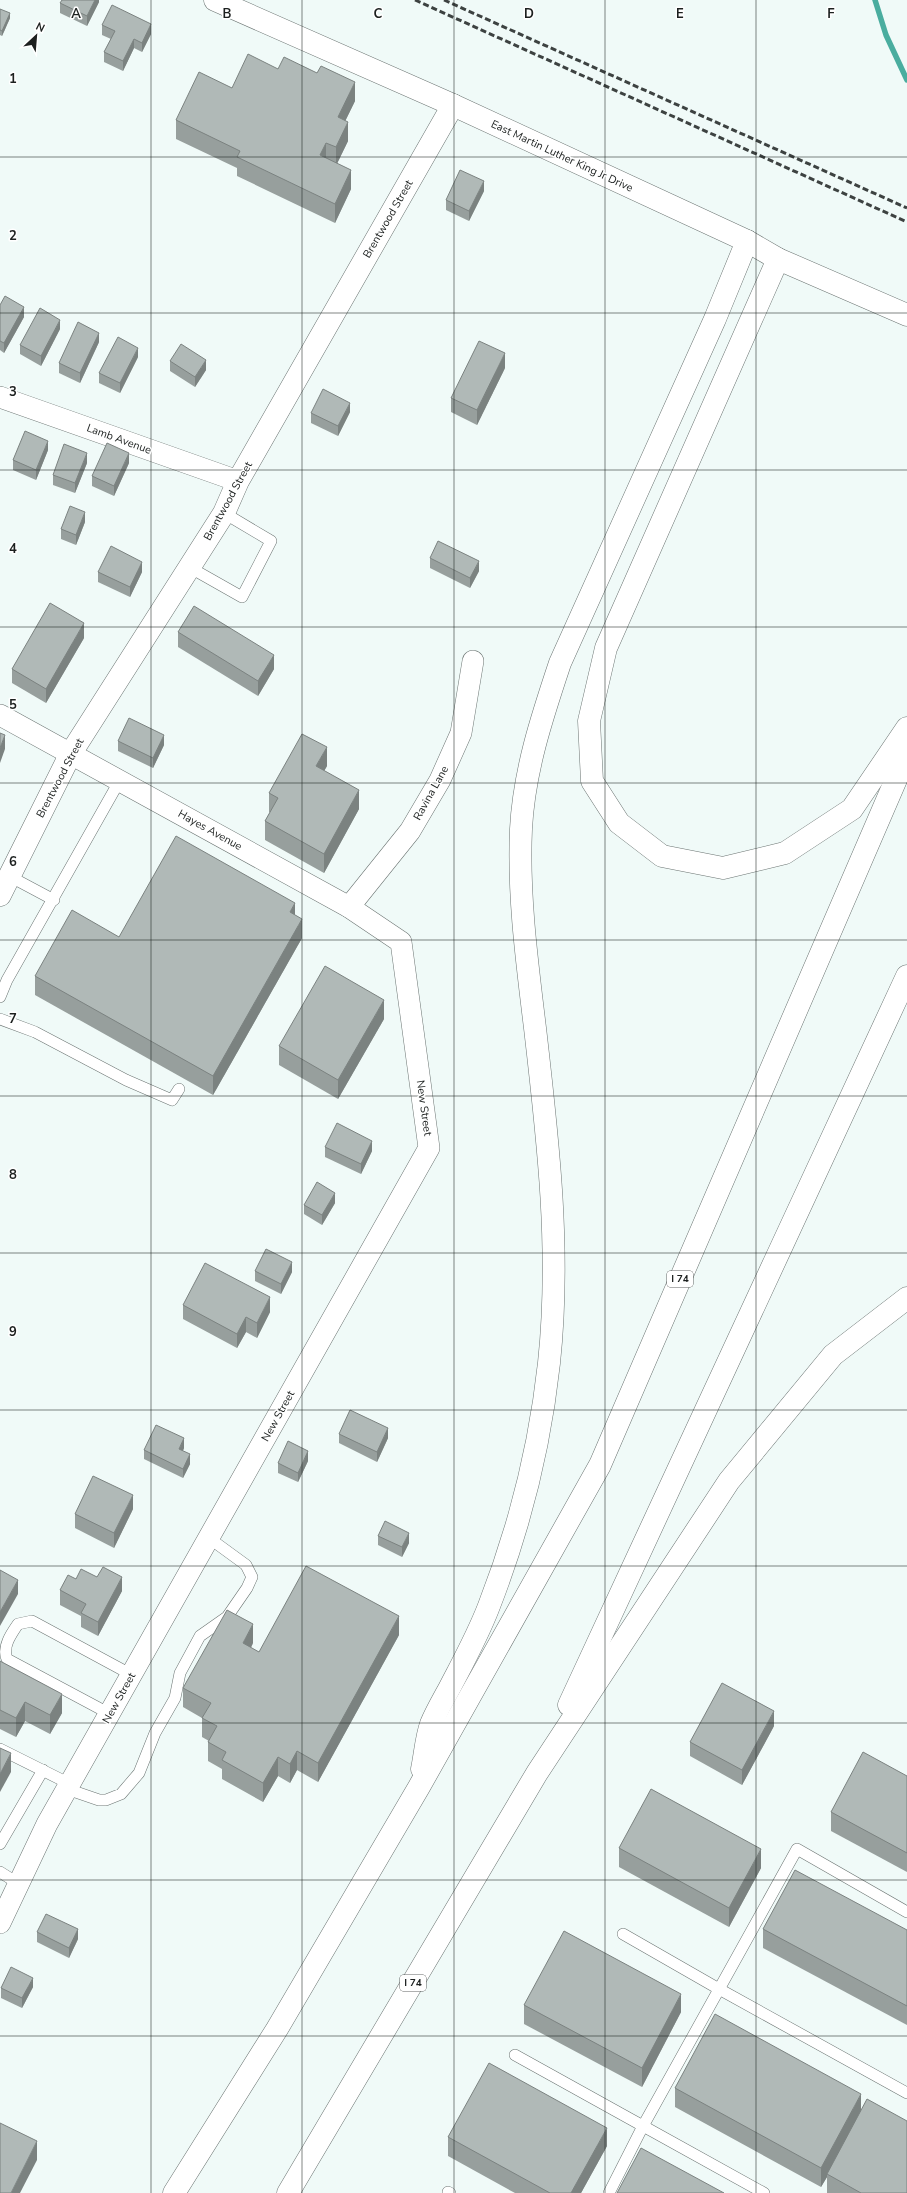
<svg xmlns="http://www.w3.org/2000/svg" width="907" height="2193" viewBox="0 0 907 2193" font-family="'Nunito Sans',sans-serif">
<style>
.lines{fill:none;stroke-linecap:round;stroke-linejoin:round}
.stream{stroke:#4aad9f;stroke-width:5.5}
.service-casing{stroke:#6b7472;stroke-width:12}
.minor-casing{stroke:#6b7472;stroke-width:22}
.secondary-casing{stroke:#6b7472;stroke-width:23}
.motorway-casing{stroke:#6b7472;stroke-width:23}
.service{stroke:#fff;stroke-width:11}
.minor{stroke:#fff;stroke-width:21}
.secondary{stroke:#fff;stroke-width:22}
.motorway{stroke:#fff;stroke-width:22}
.rail{stroke:#3d4241;stroke-width:3;stroke-dasharray:6 3;stroke-linecap:butt}
.wall{fill:#979f9d}
.shaded-wall{fill:#7b8280}
.building{fill:#b0b9b7;stroke:#7b8280}
.grid{fill:none;stroke:#1c201f;stroke-width:1;stroke-opacity:0.55}
.labels{text-anchor:middle;dominant-baseline:central;stroke-width:3;stroke-linejoin:round;paint-order:stroke}
.shield{fill:#fff;stroke:#606362;stroke-width:1}
.shield-label{font-size:10px;font-weight:bold;fill:#1c201f}
.street-label{font-size:11px;fill:#1c201f;stroke:#fff}
.grid-label{font-size:13px;text-anchor:middle;font-weight:bold;fill:#1c201f;stroke:#fff;stroke-width:3;stroke-linejoin:round;paint-order:stroke}
</style>
<rect width="100%" height="100%" fill="#f0faf8"/>
<g class="lines">
<path class="stream" d="M875,0L886,35L907,80"/>
<defs>
<g id="service">
<path d="M189,567L242,597L271,541L224,513"/>
<path d="M9,876L54,900"/>
<path d="M0,997L7,980L120,780"/>
<path d="M0,1019L35,1032L126,1080L172,1100L179,1089"/>
<path d="M110,1714L7,1659C2,1647 11,1634 18,1624L32,1621L132,1675"/>
<path d="M0,1749L70,1784"/>
<path d="M67,1789L99,1800H106L121,1794L139,1773L155,1733L175,1698L180,1673L200,1636L227,1617L247,1588L252,1577L246,1565L209,1538"/>
<path d="M0,1844L43,1770"/>
<path d="M0,1872L19,1884"/>
<path d="M623,1934L719,1989L907,2093"/>
<path d="M515,2055L643,2126L609,2193"/>
<path d="M448,2192L450,2193"/>
<path d="M764,2193L643,2126L797,1849L907,1912"/>
</g>
<g id="minor">
<path d="M0,397L238,481"/>
<path d="M0,715L349,907L401,942L429,1148L47,1824L0,1923"/>
<path d="M349,907L410,831L440,780L461,733L473,661"/>
</g>
<g id="secondary">
<path d="M215,0L453,105L747,241L778,259L907,315"/>
<path d="M0,895L71,753L224,513L238,481L453,105"/>
</g>
<g id="motorway">
<path d="M778,259L606,648L589,721L592,781L619,823L662,856L723,868L785,853L852,809L907,728"/>
<path d="M569,1705L907,976"/>
<path d="M422,1769C425,1755 426,1738 431,1724C436,1712 443,1700 449,1689C463,1662 478,1635 489,1606C519,1529 540,1446 549,1363C561,1251 548,1140 535,1028C527,962 518,895 521,829C524,771 542,717 560,663L715,319L747,241"/>
<path d="M174,2193L277,2029L419,1787L600,1465L907,754"/>
<path d="M288,2193L537,1773L729,1481L833,1355L907,1298"/>
</g>
</defs>
<use href="#service" class="service-casing"/>
<use href="#minor" class="minor-casing"/>
<use href="#secondary" class="secondary-casing"/>
<use href="#motorway" class="motorway-casing"/>
<use href="#service" class="service"/>
<use href="#minor" class="minor"/>
<use href="#secondary" class="secondary"/>
<use href="#motorway" class="motorway"/>
<g class="rail">
<path d="M415,0L907,222"/>
<path d="M444,0L907,208"/>
</g>
</g>
<g class="wall">
<path d="M99,0V2L87,26L60,13V3Z"/>
<path d="M0,9L10,18L2,36L0,35Z"/>
<path d="M102,25L151,34L142,52L134,48L123,71L104,62V52L111,39L102,35Z"/>
<path d="M278,69L355,101L345,121L348,141L337,163L351,189L335,223L237,176V168L176,139V120L232,88Z"/>
<path d="M484,191L469,221L446,210V200Z"/>
<path d="M0,305L24,317L4,353L0,350Z"/>
<path d="M60,329L41,366L20,354V345Z"/>
<path d="M99,342L80,383L59,373V363Z"/>
<path d="M138,357L120,393L99,383V373Z"/>
<path d="M170,361L206,370L195,387L170,371Z"/>
<path d="M505,368L477,425L451,412V398Z"/>
<path d="M350,412L338,436L311,423V413Z"/>
<path d="M48,450L36,480L13,470V460Z"/>
<path d="M87,463L75,493L53,485V475Z"/>
<path d="M129,463L114,496L92,486V476Z"/>
<path d="M85,522L76,545L61,539V529Z"/>
<path d="M430,558L479,571L470,588L430,568Z"/>
<path d="M98,572H142L130,597L98,582Z"/>
<path d="M178,632L274,669L258,696L178,647Z"/>
<path d="M84,638L46,703L12,683V669Z"/>
<path d="M118,741L164,745L153,768L118,751Z"/>
<path d="M327,766L324,771L359,809L324,873L265,840V821L270,812H269V793Z"/>
<path d="M295,915L302,938L213,1095L35,995V976L119,937Z"/>
<path d="M384,1019L338,1099L279,1065V1046Z"/>
<path d="M325,1147L372,1151L361,1174L325,1157Z"/>
<path d="M335,1203L322,1225L304,1214V1205Z"/>
<path d="M255,1271L292,1272L281,1294L255,1281Z"/>
<path d="M183,1305L270,1312L257,1338L246,1332L237,1348L183,1319Z"/>
<path d="M339,1434L388,1438L377,1462L339,1443Z"/>
<path d="M184,1448L183,1451L190,1464L183,1478L144,1459V1450Z"/>
<path d="M308,1461L298,1482L278,1473V1463Z"/>
<path d="M133,1509L114,1548L75,1528V1514Z"/>
<path d="M378,1536L409,1543L402,1557L378,1545Z"/>
<path d="M76,1579L122,1591L98,1636L81,1627V1616L60,1605V1590Z"/>
<path d="M399,1635L318,1782L297,1770L290,1783L278,1776L263,1802L222,1779V1769L208,1761V1742L209,1741L202,1737V1718L183,1707V1688L253,1643L251,1648L259,1652Z"/>
<path d="M0,1661L62,1713L50,1734L25,1721L16,1737L0,1729Z"/>
<path d="M774,1726L742,1785L690,1756V1742Z"/>
<path d="M907,1776V1872L831,1831V1812Z"/>
<path d="M619,1848L761,1868L729,1927L619,1867Z"/>
<path d="M763,1929L907,1930V2025L763,1948Z"/>
<path d="M37,1932L78,1939L69,1958L37,1942Z"/>
<path d="M33,1987L22,2008L1,1998V1988Z"/>
<path d="M524,2005L681,2012L642,2087L524,2024Z"/>
<path d="M675,2088L861,2110L907,2193H827V2177L821,2187L675,2107Z"/>
<path d="M448,2137L607,2146L581,2193H515L448,2156Z"/>
</g>
<g class="shaded-wall">
<path d="M95,0H99V2L87,26V16Z"/>
<path d="M10,13V18L2,36V31Z"/>
<path d="M151,24V34L142,52V43Z"/>
<path d="M134,39V48L123,71V61Z"/>
<path d="M355,82V101L338,136V117Z"/>
<path d="M348,122V141L336,166V147Z"/>
<path d="M326,143V162L320,155Z"/>
<path d="M351,170V189L335,223V204Z"/>
<path d="M484,181V191L469,221V211Z"/>
<path d="M24,307V317L4,353V343Z"/>
<path d="M60,320V329L41,366V356Z"/>
<path d="M99,333V342L80,383V373Z"/>
<path d="M138,348V357L120,393V383Z"/>
<path d="M505,353V368L477,425V410Z"/>
<path d="M206,360V370L195,387V377Z"/>
<path d="M350,403V412L338,436V426Z"/>
<path d="M48,441V450L36,480V470Z"/>
<path d="M87,453V463L75,493V483Z"/>
<path d="M129,453V463L114,496V486Z"/>
<path d="M85,512V522L76,545V535Z"/>
<path d="M479,561V571L470,588V578Z"/>
<path d="M142,562V572L130,597V587Z"/>
<path d="M84,623V638L46,703V689Z"/>
<path d="M274,655V669L258,696V681Z"/>
<path d="M5,735V749L0,763V748Z"/>
<path d="M164,735V745L153,768V758Z"/>
<path d="M327,747V766L316,785V766Z"/>
<path d="M359,790V809L324,873V854Z"/>
<path d="M295,903V922L290,912Z"/>
<path d="M302,919V938L213,1095V1076Z"/>
<path d="M384,1000V1019L338,1099V1080Z"/>
<path d="M372,1141V1151L361,1174V1164Z"/>
<path d="M335,1193V1203L322,1225V1215Z"/>
<path d="M292,1262V1272L281,1294V1284Z"/>
<path d="M270,1297V1312L257,1338V1323Z"/>
<path d="M246,1317V1332L237,1348V1334Z"/>
<path d="M388,1428V1438L377,1462V1452Z"/>
<path d="M184,1438V1448L179,1459V1449Z"/>
<path d="M308,1451V1461L298,1482V1473Z"/>
<path d="M190,1454V1464L183,1478V1469Z"/>
<path d="M133,1495V1509L114,1548V1533Z"/>
<path d="M409,1533V1543L402,1557V1547Z"/>
<path d="M122,1577V1591L98,1636V1622Z"/>
<path d="M18,1580V1594L0,1626V1612Z"/>
<path d="M399,1616V1635L318,1782V1763Z"/>
<path d="M253,1624V1643L243,1662V1643Z"/>
<path d="M62,1694V1713L50,1734V1715Z"/>
<path d="M25,1702V1721L16,1737V1718Z"/>
<path d="M774,1711V1726L742,1785V1770Z"/>
<path d="M297,1751V1770L290,1783V1764Z"/>
<path d="M11,1753V1772L0,1792V1774Z"/>
<path d="M278,1757V1776L263,1802V1783Z"/>
<path d="M761,1849V1868L729,1927V1908Z"/>
<path d="M78,1929V1939L69,1958V1948Z"/>
<path d="M33,1978V1987L22,2008V1998Z"/>
<path d="M681,1994V2012L642,2087V2068Z"/>
<path d="M861,2094V2113L827,2174V2177L821,2187V2168Z"/>
<path d="M607,2128V2146L581,2193H571Z"/>
<path d="M37,2141V2160L20,2193H11Z"/>
</g>
<g class="building">
<path d="M62,0H95L87,16L60,3Z"/>
<path d="M112,5L151,24L142,43L134,39L123,61L104,52L115,31L102,25Z"/>
<path d="M0,9L10,13L2,31L0,30Z"/>
<path d="M248,54L278,69L284,57L317,73L321,66L355,82L338,117L348,122L336,147L326,143L320,155L351,170L335,204L237,157L240,151L176,120L199,72L232,88Z"/>
<path d="M460,170L484,181L469,211L446,200Z"/>
<path d="M5,296L24,307L4,343L0,341V305Z"/>
<path d="M40,308L60,320L41,356L20,345Z"/>
<path d="M78,322L99,333L80,373L59,363Z"/>
<path d="M118,337L138,348L120,383L99,373Z"/>
<path d="M479,341L505,353L477,410L451,398Z"/>
<path d="M181,344L206,360L195,377L170,361Z"/>
<path d="M323,389L350,403L338,426L311,413Z"/>
<path d="M25,431L48,441L36,470L13,460Z"/>
<path d="M107,443L129,453L114,486L92,476Z"/>
<path d="M64,444L87,453L75,483L53,475Z"/>
<path d="M70,506L85,512L76,535L61,529Z"/>
<path d="M438,541L479,561L470,578L430,558Z"/>
<path d="M111,546L142,562L130,587L98,572Z"/>
<path d="M50,603L84,623L46,689L12,669Z"/>
<path d="M194,606L274,655L258,681L178,632Z"/>
<path d="M129,718L164,735L153,758L118,741Z"/>
<path d="M0,733L5,735L0,748Z"/>
<path d="M302,734L327,747L316,766L359,790L324,854L265,821L278,798L269,793Z"/>
<path d="M176,836L295,903L290,912L302,919L213,1076L35,976L72,910L119,937Z"/>
<path d="M325,966L384,1000L338,1080L279,1046Z"/>
<path d="M337,1123L372,1141L361,1164L325,1147Z"/>
<path d="M317,1182L335,1193L322,1215L304,1205Z"/>
<path d="M266,1249L292,1262L281,1284L255,1271Z"/>
<path d="M205,1263L270,1297L257,1323L246,1317L237,1334L183,1305Z"/>
<path d="M350,1410L388,1428L377,1452L339,1434Z"/>
<path d="M156,1425L184,1438L179,1449L190,1454L183,1469L144,1450Z"/>
<path d="M288,1441L308,1451L298,1473L278,1463Z"/>
<path d="M93,1476L133,1495L114,1533L75,1514Z"/>
<path d="M385,1521L409,1533L402,1547L378,1536Z"/>
<path d="M306,1566L399,1616L318,1763L297,1751L290,1764L278,1757L263,1783L222,1760L226,1752L208,1742L217,1726L202,1718L211,1703L183,1688L227,1610L253,1624L243,1643L259,1652Z"/>
<path d="M103,1567L122,1577L98,1622L81,1613L86,1604L60,1590L68,1575L76,1579L81,1569L97,1577Z"/>
<path d="M0,1570L18,1580L0,1612Z"/>
<path d="M0,1661L62,1694L50,1715L25,1702L16,1718L0,1710Z"/>
<path d="M722,1683L774,1711L742,1770L690,1742Z"/>
<path d="M0,1748L11,1753L0,1774Z"/>
<path d="M863,1752L907,1776V1853L831,1812Z"/>
<path d="M651,1789L761,1849L729,1908L619,1848Z"/>
<path d="M795,1870L907,1930V2006L763,1929Z"/>
<path d="M46,1914L78,1929L69,1948L37,1932Z"/>
<path d="M564,1931L681,1994L642,2068L524,2005Z"/>
<path d="M11,1967L33,1978L22,1998L1,1988Z"/>
<path d="M715,2014L861,2094L821,2168L675,2088Z"/>
<path d="M489,2063L607,2128L571,2193H550L448,2137Z"/>
<path d="M867,2099L907,2121V2193H861L827,2174Z"/>
<path d="M0,2123L37,2141L11,2193H0Z"/>
<path d="M641,2148L724,2193H617Z"/>
</g>
<path class="grid" d="M151,0V2193M302,0V2193M454,0V2193M605,0V2193M756,0V2193M0,157H907M0,313H907M0,470H907M0,627H907M0,783H907M0,940H907M0,1096H907M0,1253H907M0,1410H907M0,1566H907M0,1723H907M0,1880H907M0,2036H907"/>
<g class="labels">
<g class="shield">
<rect x="667" y="1271" width="26" height="16" rx="3"/>
<rect x="400" y="1975" width="26" height="16" rx="3"/>
</g>
<g class="shield-label">
<text x="680" y="1279">I 74</text>
<text x="413" y="1983">I 74</text>
</g>
<g class="street-label">
<text transform="translate(562 156) rotate(25)">East Martin Luther King Jr Drive</text>
<text transform="translate(388 219) rotate(-60)">Brentwood Street</text>
<text transform="translate(119 439) rotate(20)">Lamb Avenue</text>
<text transform="translate(228 501) rotate(-61)">Brentwood Street</text>
<text transform="translate(60 778) rotate(-62)">Brentwood Street</text>
<text transform="translate(431 793) rotate(-61)">Ravina Lane</text>
<text transform="translate(210 830) rotate(29)">Hayes Avenue</text>
<text transform="translate(424 1108) rotate(82)">New Street</text>
<text transform="translate(278 1416) rotate(-61)">New Street</text>
<text transform="translate(119 1698) rotate(-61)">New Street</text>
</g>
</g>
<g class="grid-label">
<text x="76" y="18">A</text>
<text x="227" y="18">B</text>
<text x="378" y="18">C</text>
<text x="529" y="18">D</text>
<text x="680" y="18">E</text>
<text x="831" y="18">F</text>
<text x="13" y="83">1</text>
<text x="13" y="240">2</text>
<text x="13" y="396">3</text>
<text x="13" y="553">4</text>
<text x="13" y="709">5</text>
<text x="13" y="866">6</text>
<text x="13" y="1023">7</text>
<text x="13" y="1179">8</text>
<text x="13" y="1336">9</text>
</g>
<g transform="translate(36 36) rotate(26)" stroke="#ffffff" stroke-width="3" paint-order="stroke">
<path d="M0-3L7 15L0 10L-7 15Z" fill="#1c201f"/>
<text y="-6" font-size="11" font-weight="bold" text-anchor="middle" fill="#1c201f">N</text>
</g>
</svg>
